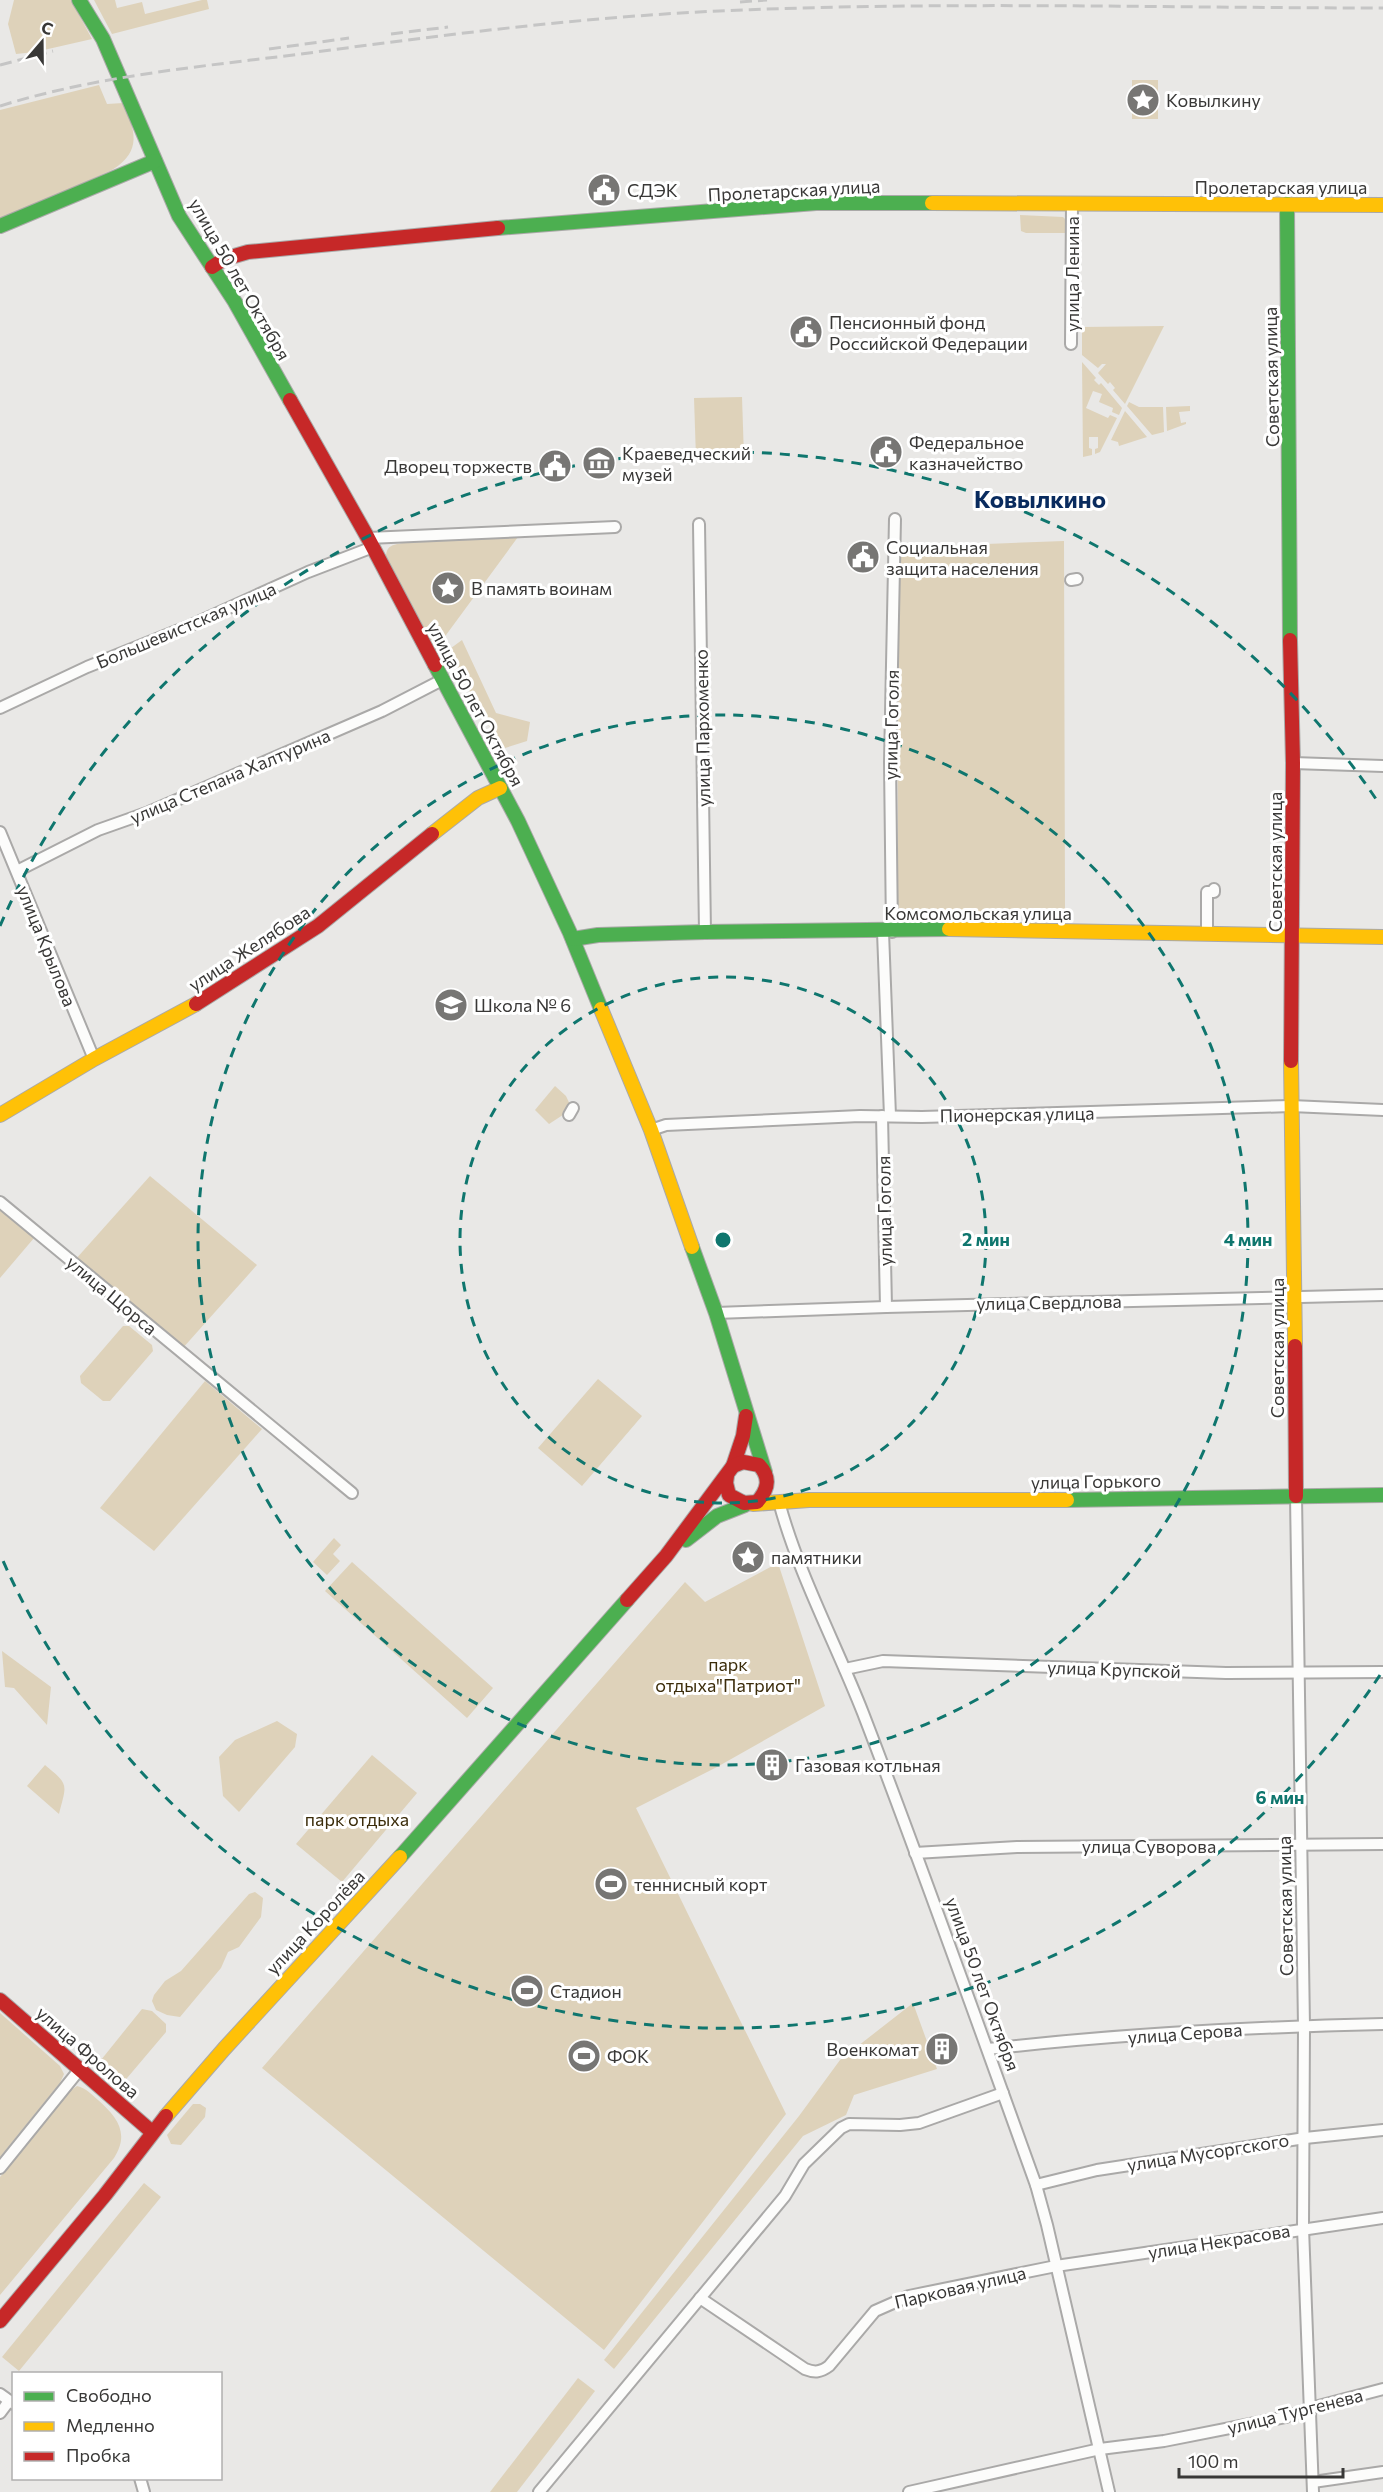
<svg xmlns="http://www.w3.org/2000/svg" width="1383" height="2492" viewBox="0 0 1383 2492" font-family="Commissioner,sans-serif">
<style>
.green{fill:#ded2ba}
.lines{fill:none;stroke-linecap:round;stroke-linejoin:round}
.street-casing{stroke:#aaa9a8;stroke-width:14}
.fast-casing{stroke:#aaa9a8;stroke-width:16}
.slow-casing{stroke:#aaa9a8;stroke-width:16}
.jam-casing{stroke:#aaa9a8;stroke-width:16}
.street{stroke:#fcfcfb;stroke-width:10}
.fast{stroke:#4caf50;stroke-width:14}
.slow{stroke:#ffc107;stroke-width:14}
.jam{stroke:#c62828;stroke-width:14}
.rail{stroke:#c5c5c5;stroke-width:3;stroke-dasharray:12 6;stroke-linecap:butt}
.ring{fill:none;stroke:#0f766e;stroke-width:3;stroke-dasharray:10 8}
.labels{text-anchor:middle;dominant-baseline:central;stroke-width:6;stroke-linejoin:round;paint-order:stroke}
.poi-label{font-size:18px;fill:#393837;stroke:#fff;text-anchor:start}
.street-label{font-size:18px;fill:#393837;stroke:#fff}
.park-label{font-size:18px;fill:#3b2c0a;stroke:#fff}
.district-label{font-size:24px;font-weight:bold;fill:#092b5e;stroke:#fff}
.centre{fill:#0f766e;stroke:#fff;stroke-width:3}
.ring-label{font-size:18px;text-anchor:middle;font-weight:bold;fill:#0f766e;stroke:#fff;stroke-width:6;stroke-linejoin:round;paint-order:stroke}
</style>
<rect width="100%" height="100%" fill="#e9e8e6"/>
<g class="green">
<path d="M14,0H71L92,39L35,52L16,54L8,24Z"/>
<path d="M94,0H115L117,8L142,2L145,14L202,0H207L209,9L112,34Z"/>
<rect x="1132" y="80" width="26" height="39"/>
<path d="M99,85L107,104L123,103C135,130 143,151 112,170L0,220V110Z"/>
<path d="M1020,215L1063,217L1065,219L1066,233H1026L1021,231Z"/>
<path d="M1164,326L1125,404L1113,390L1115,388L1110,382L1108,384L1098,373L1106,364H1102L1098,368L1082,355V327Z"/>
<path d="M1082,362L1096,378L1094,380L1099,385L1101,383L1122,408L1119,415L1112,412L1113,408L1099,402L1102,394L1093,391L1086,408L1108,418L1110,415L1117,418L1100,452L1095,454V449L1098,448V437H1089V448L1092,449V455L1083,457Z"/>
<path d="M742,397L744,457L696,458L694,398Z"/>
<path d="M1129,402L1139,407H1163L1164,432L1152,435L1127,406Z"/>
<path d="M1190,406V411L1179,412L1181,423L1186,422V424L1167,431L1166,407Z"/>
<path d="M1125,411L1147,437L1119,446L1118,442L1111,440Z"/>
<path d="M518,537L435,650L386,556C387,545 393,545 403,543Z"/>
<path d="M1064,541L1065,911L898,912L897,544L910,547Z"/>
<path d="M462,640L496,713L530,722L527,741L502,749L447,651Z"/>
<path d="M555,1086L566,1096L572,1109L549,1124L535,1110Z"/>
<path d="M150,1176L257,1265L182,1349L75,1260Z"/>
<path d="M0,1209L34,1238L0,1278Z"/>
<path d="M123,1326H129L152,1345L153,1351L110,1401H103L81,1383L80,1376Z"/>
<path d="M598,1379L642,1416L582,1486L538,1448Z"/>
<path d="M205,1381L262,1429L154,1551L100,1508Z"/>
<path d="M334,1538L341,1545L333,1554L340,1561L327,1575L313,1562Z"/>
<path d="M352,1562L493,1688L467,1718L325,1591Z"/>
<path d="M778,1563L825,1706L717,1767L636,1808L786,2114L604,2350L262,2068L685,1582L705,1602Z"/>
<path d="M2,1651L51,1687L47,1725L14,1688L5,1687Z"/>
<path d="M277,1721L297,1734L295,1747L239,1812L223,1796L219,1757L235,1740Z"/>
<path d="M372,1755L417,1793L342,1882L296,1844Z"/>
<path d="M45,1765C69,1785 67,1783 59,1814L27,1786Z"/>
<path d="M255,1892L263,1898L261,1917L239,1947L228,1952L221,1968L180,2017L167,2015L156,2010L152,2001L154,1995L165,1981L181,1971L249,1894Z"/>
<path d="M913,2003L937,2069L854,2095L846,2115L803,2136L614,2369L604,2360L799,2116L840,2060Z"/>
<path d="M142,2009L152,2011L166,2024V2032L122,2084L110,2082L99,2072L101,2060Z"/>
<path d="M0,2013L60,2066L64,2074L60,2083L0,2157Z"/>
<path d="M77,2086C86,2088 91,2094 98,2100C117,2117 130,2133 114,2158L0,2295V2177L70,2091Z"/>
<path d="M193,2104H200L206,2108L205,2117L181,2145L171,2144L167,2135Z"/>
<path d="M144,2183L161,2197L19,2371L2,2357Z"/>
<path d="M578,2378L595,2391L517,2492H490Z"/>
</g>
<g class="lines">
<defs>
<g id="street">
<path d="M1071,344L1072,204"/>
<path d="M699,524L705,932"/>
<path d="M368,538L615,527"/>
<path d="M1071,580L1077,579"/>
<path d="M0,708L87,667L189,626L308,572L373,547"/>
<path d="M1293,763L1383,766"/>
<path d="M0,832L94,1059"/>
<path d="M17,871L98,830L149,812L382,711L442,680"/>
<path d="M883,932L890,1116"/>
<path d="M892,932L890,762L895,519"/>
<path d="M1207,932V892H1214V889"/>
<path d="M569,1115L573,1108"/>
<path d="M882,1116L886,1307"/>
<path d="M651,1130L666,1125L860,1116L922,1117L1291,1106L1383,1110"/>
<path d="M0,1202L352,1493"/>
<path d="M716,1313L886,1307L1383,1295"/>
<path d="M1296,1496L1304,2026L1303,2228L1313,2492"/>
<path d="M779,1502C798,1573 836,1644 863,1713C923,1869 979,2027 1036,2185L1047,2225L1109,2492"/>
<path d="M845,1669L883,1661L1226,1673L1383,1672"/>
<path d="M915,1853L1017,1847L1383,1844"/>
<path d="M988,2049C1119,2034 1251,2027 1383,2024"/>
<path d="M0,2168L80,2069"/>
<path d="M1036,2185L1097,2170L1305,2138L1383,2130"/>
<path d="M700,2298L805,2369C815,2373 821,2372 829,2366L875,2311L909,2296L1056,2266L1383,2218"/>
<path d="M0,2394L14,2404"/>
<path d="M0,2413L9,2401"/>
<path d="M140,2478L144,2492"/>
<path d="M1313,2482L1383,2472"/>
<path d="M539,2492L785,2196L804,2164L841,2128L849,2124L900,2125L919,2123L1003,2093"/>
<path d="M909,2492L1100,2449L1164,2441L1286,2417L1311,2408L1383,2389"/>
</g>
<g id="fast">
<path d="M79,0L103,39L179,216L235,302L290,400"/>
<path d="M1287,204L1290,640"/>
<path d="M0,226L155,161"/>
<path d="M498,228L816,203H932"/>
<path d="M435,665L518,821L570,933L601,1009"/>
<path d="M573,939L598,935L705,932L949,929"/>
<path d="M692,1247L716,1313L765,1472"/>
<path d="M1067,1500L1383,1495"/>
<path d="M686,1540L717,1516L745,1505"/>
<path d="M400,1857L627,1600"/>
</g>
<g id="slow">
<path d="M932,203L1383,205"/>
<path d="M432,834L478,798L500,788"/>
<path d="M949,929L1383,937"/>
<path d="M601,1009L651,1130L692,1247"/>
<path d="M1291,1061L1295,1346"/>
<path d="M0,1115L94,1059L196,1004"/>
<path d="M753,1504L809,1500H1067"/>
<path d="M166,2116L224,2049L400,1857"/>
</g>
<g id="jam">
<path d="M212,267L224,259L248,252L498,228"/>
<path d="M290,400L368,538L435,665"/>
<path d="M1290,640L1293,763L1291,1061"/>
<path d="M196,1004L318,926L432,834"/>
<path d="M1295,1346L1296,1496"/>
<path d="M733,1466L743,1436L746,1416"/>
<path d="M627,1600L666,1556L733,1466L743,1462L759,1465C771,1478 768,1490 757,1502L744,1503L729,1495L726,1483L727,1476"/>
<path d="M0,2000L152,2132"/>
<path d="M0,2321L105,2195L166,2116"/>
</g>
</defs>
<use href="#street" class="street-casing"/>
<use href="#fast" class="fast-casing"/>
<use href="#slow" class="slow-casing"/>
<use href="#jam" class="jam-casing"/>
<use href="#street" class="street"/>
<use href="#fast" class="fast"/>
<use href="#slow" class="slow"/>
<use href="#jam" class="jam"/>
<g class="rail">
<path d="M740,2L767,0"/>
<path d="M391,34L448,27"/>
<path d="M269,49L349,38"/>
<path d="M0,65L53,51"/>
<path d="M0,106C103,74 210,66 316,52C450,34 585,17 719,11C940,1 1162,8 1383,8"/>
</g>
</g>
<g class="ring">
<circle cx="723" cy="1240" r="263"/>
<circle cx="723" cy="1240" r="525"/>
<path d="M1380 1675A788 788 0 0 1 0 1554M0 926A788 788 0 0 1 1380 805"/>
</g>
<defs>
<symbol id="sight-disc" viewBox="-11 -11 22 22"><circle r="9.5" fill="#777674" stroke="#fff"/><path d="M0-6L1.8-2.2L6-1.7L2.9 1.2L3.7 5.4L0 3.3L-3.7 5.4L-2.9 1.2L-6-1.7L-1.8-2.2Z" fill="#fff"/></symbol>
<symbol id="civic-disc" viewBox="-11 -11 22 22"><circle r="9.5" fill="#777674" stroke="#fff"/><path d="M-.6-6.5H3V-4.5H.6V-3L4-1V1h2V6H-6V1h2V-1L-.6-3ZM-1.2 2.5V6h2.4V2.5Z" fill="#fff"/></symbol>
<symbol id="museum-disc" viewBox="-11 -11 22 22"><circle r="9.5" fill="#777674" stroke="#fff"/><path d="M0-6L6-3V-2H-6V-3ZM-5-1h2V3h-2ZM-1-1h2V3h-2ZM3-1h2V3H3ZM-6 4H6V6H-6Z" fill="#fff"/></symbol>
<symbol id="school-disc" viewBox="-11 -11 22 22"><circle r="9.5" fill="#777674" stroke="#fff"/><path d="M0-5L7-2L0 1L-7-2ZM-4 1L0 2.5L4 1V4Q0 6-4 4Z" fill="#fff"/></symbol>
<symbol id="building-disc" viewBox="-11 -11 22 22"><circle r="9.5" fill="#777674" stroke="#fff"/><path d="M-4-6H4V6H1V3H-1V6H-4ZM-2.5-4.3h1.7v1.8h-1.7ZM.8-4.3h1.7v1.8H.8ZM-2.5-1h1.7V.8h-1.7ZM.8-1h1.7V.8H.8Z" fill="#fff"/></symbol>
<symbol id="stadium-disc" viewBox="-11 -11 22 22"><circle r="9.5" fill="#777674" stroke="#fff"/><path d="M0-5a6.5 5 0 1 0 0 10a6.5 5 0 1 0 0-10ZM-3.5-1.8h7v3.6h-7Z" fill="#fff"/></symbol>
</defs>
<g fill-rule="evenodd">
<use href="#sight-disc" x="1124" y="81" width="38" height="38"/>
<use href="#civic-disc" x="585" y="171" width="38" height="38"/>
<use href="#civic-disc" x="787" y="313" width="38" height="38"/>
<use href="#civic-disc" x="867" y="433" width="38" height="38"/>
<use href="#museum-disc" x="580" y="444" width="38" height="38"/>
<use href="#civic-disc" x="536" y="447" width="38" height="38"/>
<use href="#civic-disc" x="844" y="538" width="38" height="38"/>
<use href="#sight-disc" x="429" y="569" width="38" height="38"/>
<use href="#school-disc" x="432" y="986" width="38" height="38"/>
<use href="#sight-disc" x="729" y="1538" width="38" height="38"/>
<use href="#building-disc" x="753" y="1746" width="38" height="38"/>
<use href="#stadium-disc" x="592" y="1865" width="38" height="38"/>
<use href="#stadium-disc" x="508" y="1972" width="38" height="38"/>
<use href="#building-disc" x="923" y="2030" width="38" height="38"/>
<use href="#stadium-disc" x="565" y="2037" width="38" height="38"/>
</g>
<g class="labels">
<g class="poi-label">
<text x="1166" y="100">Ковылкину</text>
<text x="627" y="190">СДЭК</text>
<text x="829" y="322">Пенсионный фонд<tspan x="829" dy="21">Российской Федерации</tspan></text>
<text x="909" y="442">Федеральное<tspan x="909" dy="21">казначейство</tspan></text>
<text x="622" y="453">Краеведческий<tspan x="622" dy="21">музей</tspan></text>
<text x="532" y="466" text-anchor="end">Дворец торжеств</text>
<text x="886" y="547">Социальная<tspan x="886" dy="21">защита населения</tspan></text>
<text x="471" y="588">В память воинам</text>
<text x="474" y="1005">Школа № 6</text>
<text x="771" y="1557">памятники</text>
<text x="795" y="1765">Газовая котльная</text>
<text x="634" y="1884">теннисный корт</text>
<text x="550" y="1991">Стадион</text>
<text x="919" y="2049" text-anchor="end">Военкомат</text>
<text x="607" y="2056">ФОК</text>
</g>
<g class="street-label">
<text x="1281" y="187">Пролетарская улица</text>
<text transform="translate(794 190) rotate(-3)">Пролетарская улица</text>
<text transform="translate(1072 274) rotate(-90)">улица Ленина</text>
<text transform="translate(240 279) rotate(60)">улица 50 лет Октября</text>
<text transform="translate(1271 377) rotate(-91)">Советская улица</text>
<text transform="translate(186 625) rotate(-23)">Большевистская улица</text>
<text transform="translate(476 704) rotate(62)">улица 50 лет Октября</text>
<text transform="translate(891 725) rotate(-89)">улица Гоголя</text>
<text transform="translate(702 728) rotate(-91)">улица Пархоменко</text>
<text transform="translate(230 776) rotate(-23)">улица Степана Халтурина</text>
<text transform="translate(1275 862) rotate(-90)">Советская улица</text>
<text x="978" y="913">Комсомольская улица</text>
<text transform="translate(47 946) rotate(68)">улица Крылова</text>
<text transform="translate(249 948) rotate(-33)">улица Желябова</text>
<text transform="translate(1017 1114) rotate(-1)">Пионерская улица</text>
<text transform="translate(884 1211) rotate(-91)">улица Гоголя</text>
<text transform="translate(112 1295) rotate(40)">улица Щорса</text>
<text transform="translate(1049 1302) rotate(-1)">улица Свердлова</text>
<text transform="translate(1277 1348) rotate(-90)">Советская улица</text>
<text transform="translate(1096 1481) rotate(-1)">улица Горького</text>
<text transform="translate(1114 1669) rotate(2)">улица Крупской</text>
<text x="1149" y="1846">улица Суворова</text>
<text transform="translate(1285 1906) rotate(-91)">Советская улица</text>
<text transform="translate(315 1922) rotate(-47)">улица Королёва</text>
<text transform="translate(983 1984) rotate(70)">улица 50 лет Октября</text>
<text transform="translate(1185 2033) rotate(-4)">улица Серова</text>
<text transform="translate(88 2052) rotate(41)">улица Фролова</text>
<text transform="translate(1208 2152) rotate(-9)">улица Мусоргского</text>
<text transform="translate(1219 2241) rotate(-9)">улица Некрасова</text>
<text transform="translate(960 2287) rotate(-13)">Парковая улица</text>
<text transform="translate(1295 2411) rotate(-14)">улица Тургенева</text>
</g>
<g class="park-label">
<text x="728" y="1664">парк<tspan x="728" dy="21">отдыха"Патриот"</tspan></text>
<text x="357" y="1819">парк отдыха</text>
</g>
<g class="district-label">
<text x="1040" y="498">Ковылкино</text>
</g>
</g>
<circle cx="723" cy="1240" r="9" class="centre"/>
<g class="ring-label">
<text x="986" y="1246">2 мин</text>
<text x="1248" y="1246">4 мин</text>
<text x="1280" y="1804">6 мин</text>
</g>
<rect x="12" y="2372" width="210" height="108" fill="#ffffff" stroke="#b0afaf" stroke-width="1.5"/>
<rect x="24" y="2392" width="30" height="9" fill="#4caf50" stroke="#b0afaf" stroke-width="1.5"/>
<text x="66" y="2402" font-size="18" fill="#393837">Свободно</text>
<rect x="24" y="2422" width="30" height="9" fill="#ffc107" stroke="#b0afaf" stroke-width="1.5"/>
<text x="66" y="2432" font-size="18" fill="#393837">Медленно</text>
<rect x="24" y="2452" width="30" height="9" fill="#c62828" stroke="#b0afaf" stroke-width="1.5"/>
<text x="66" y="2462" font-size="18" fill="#393837">Пробка</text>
<g transform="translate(42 42) rotate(20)" stroke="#ffffff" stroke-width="4.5" paint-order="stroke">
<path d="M0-4.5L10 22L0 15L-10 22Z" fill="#393837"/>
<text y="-9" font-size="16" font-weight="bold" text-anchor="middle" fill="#393837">С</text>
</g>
<path d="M1179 2468v9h164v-9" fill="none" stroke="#393837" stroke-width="3"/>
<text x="1188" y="2468" font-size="18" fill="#393837" stroke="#ffffff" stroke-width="4.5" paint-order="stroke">100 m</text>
</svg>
